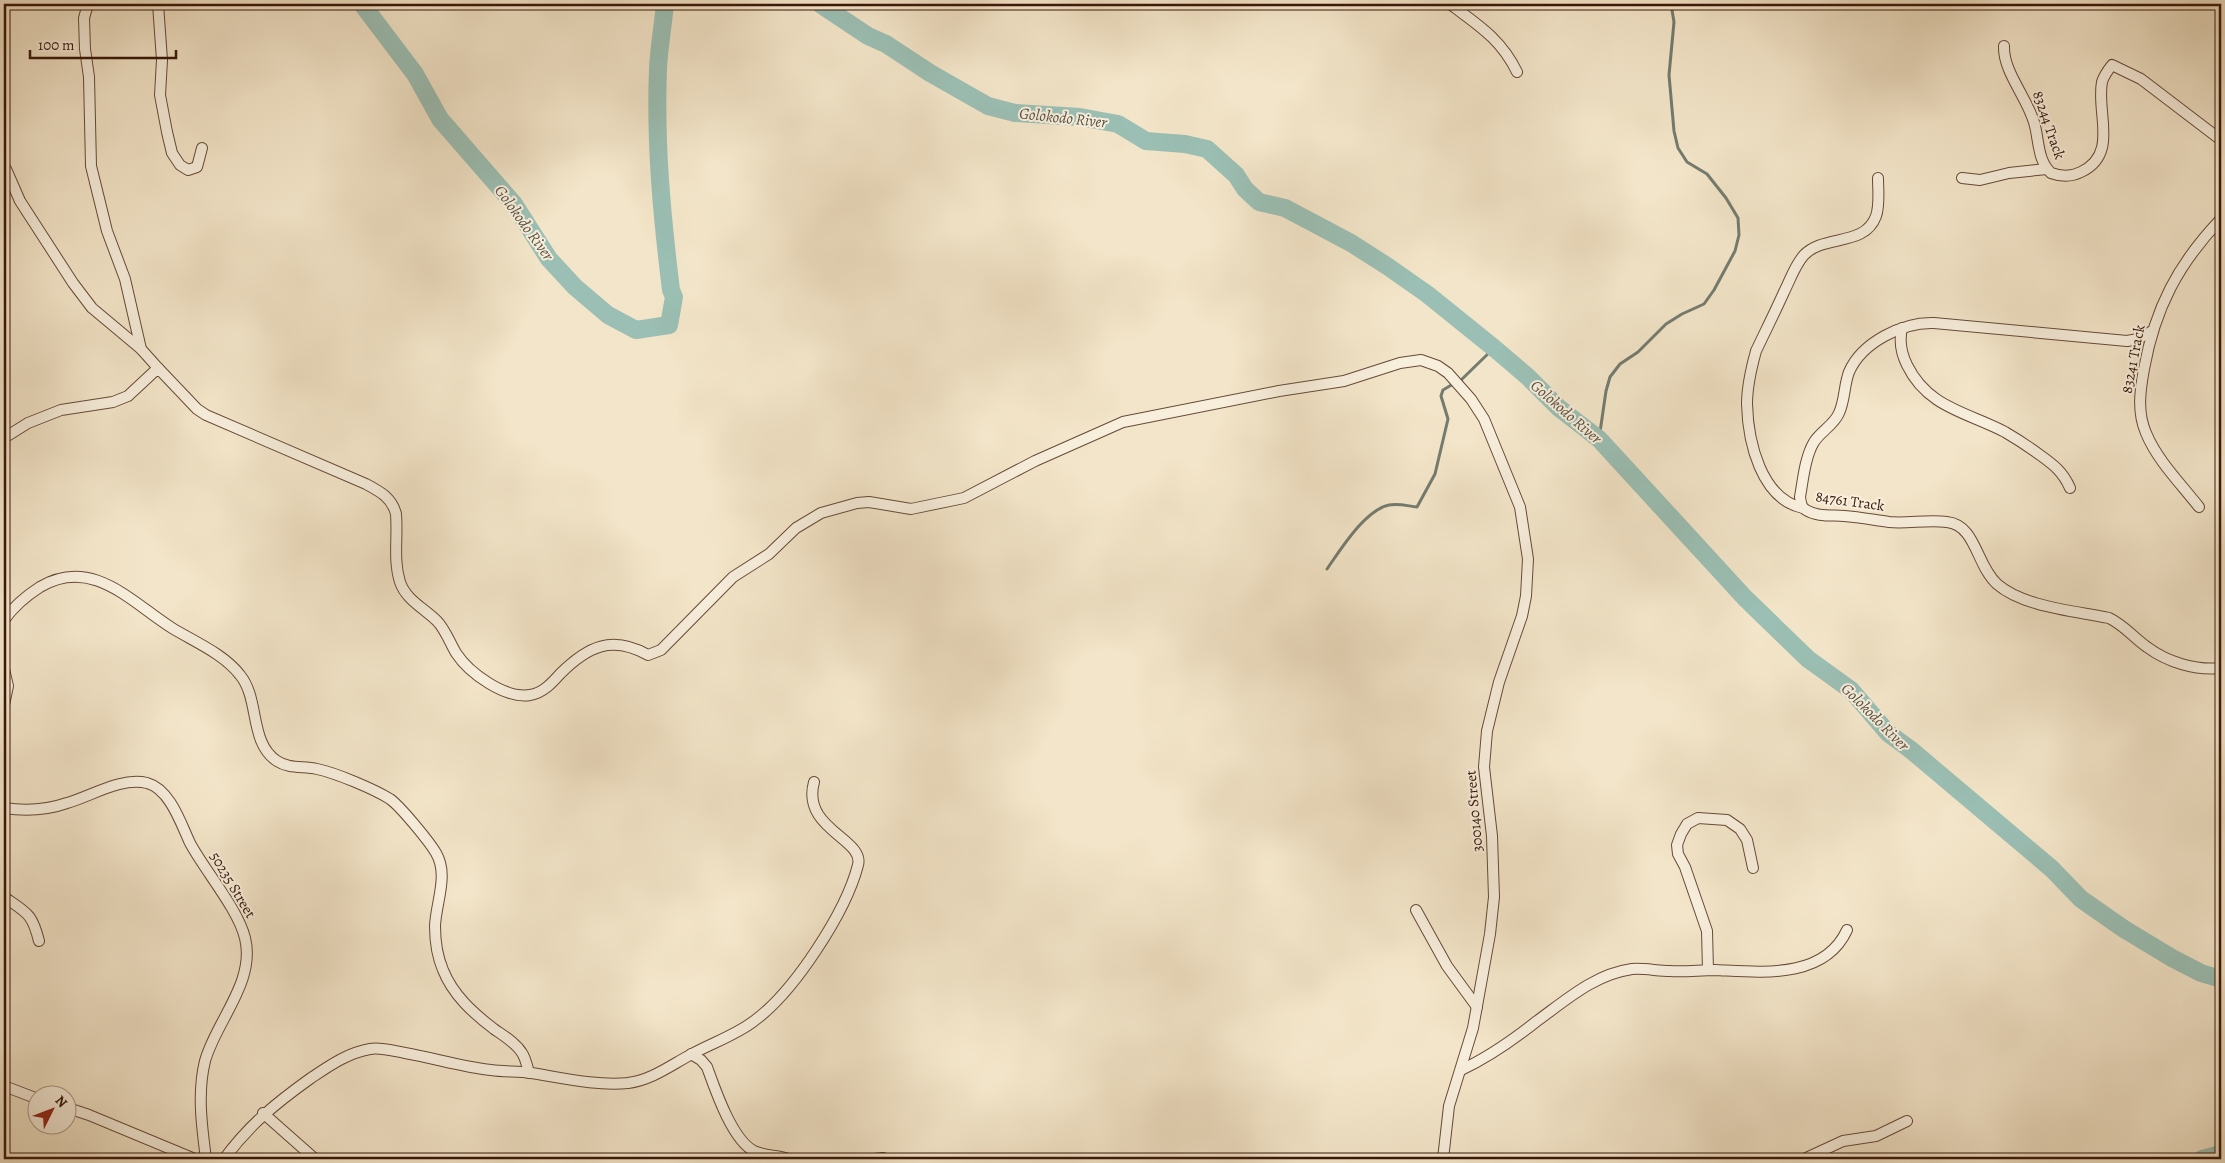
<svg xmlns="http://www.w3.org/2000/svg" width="2225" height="1163" viewBox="0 0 2225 1163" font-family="Alegreya,serif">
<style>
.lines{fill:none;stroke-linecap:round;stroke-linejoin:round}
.stream{stroke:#737c6f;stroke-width:3}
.river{stroke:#9bbfb4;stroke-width:18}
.street-casing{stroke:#674a38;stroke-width:12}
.street{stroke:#f7eedc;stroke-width:10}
.labels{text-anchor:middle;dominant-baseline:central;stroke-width:4;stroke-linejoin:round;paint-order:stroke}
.street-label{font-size:15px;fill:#381708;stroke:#f7eedc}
.water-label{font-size:16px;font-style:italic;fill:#5b5244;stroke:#f7eedc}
</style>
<rect width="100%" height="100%" fill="#f3e5c9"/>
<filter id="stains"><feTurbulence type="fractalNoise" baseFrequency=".004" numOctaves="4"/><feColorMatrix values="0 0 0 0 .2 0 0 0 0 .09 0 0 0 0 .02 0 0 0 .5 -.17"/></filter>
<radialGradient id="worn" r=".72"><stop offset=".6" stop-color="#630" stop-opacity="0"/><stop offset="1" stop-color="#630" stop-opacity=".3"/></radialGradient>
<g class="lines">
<g class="stream">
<path d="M1459,382L1494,348"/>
<path d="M1599,439L1606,391L1610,377L1620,364L1638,352L1666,324L1682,314L1704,304L1714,290L1735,251L1739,235L1738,218L1726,198L1707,174L1687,162L1678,148L1674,131L1669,75L1674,22L1671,4"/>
<path d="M1327,569C1341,549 1365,510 1389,505C1398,503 1408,506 1417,507L1435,474L1448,419L1441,396L1443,390L1453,384"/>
</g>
<g class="river">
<path d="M362,4L415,74L440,119L514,204L549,259L575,287L608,315L636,330L669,325L674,297L671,290C662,217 655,143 658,69C659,47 663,25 665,4"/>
<path d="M820,4L868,36L886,44L930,73L988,106L1015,113L1080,117L1118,124L1146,141L1185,144L1207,149L1236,175L1245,189L1259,202L1285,208L1351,243L1387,266L1427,294L1494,348L1528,377L1559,408L1599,439L1745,598L1808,659L1851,690L1888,733L1911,750L2052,869L2081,899L2124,929L2172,958L2201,973L2221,979"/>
<path d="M2202,1159L2221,1154"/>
</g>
<defs>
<g id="street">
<path d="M88,4L84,18L85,49L89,77L91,166L107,231L125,279L141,349"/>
<path d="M158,4L162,60L160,95L167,132L172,153L180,165L188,170L197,167L202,148"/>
<path d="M1450,4C1478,25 1501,39 1517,72"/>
<path d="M2004,46C2003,73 2029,99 2035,126C2039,142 2038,161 2051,173C2062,177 2071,177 2081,172C2119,154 2096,113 2102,82C2104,75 2108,70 2112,65L2141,79L2221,140"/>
<path d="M6,169L20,201L73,283L92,308L141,349L158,368"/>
<path d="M1962,178L1980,180L2009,173L2047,169"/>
<path d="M1902,328C1899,341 1901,353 1907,365C1928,408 1967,412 2005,432C2017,439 2029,447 2040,455C2054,465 2063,472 2070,488"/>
<path d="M2152,331L2138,339L2127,341L1934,323C1903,322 1862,342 1849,372C1844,385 1845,400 1839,413C1834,425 1821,431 1814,442C1805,457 1803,480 1800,497C1801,503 1801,507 1806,510C1817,517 1832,515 1844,516C1859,517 1874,520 1889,522C1908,524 1928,519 1947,522C1976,525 1976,565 1997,584C2023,607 2076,611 2109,618C2124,625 2134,638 2147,647C2167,662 2196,671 2221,668"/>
<path d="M4,438L28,423L61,410L113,402L128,396L158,368L197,409L206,415L366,484C381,492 392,498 396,514C398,537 393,560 400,582C406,600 424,608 437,621C445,629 450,643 456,653C469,673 505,699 530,695C543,693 552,683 560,674C588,646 612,635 648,655L661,650L733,577L769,554L796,528L821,513L857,503L869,502L911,509L964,498L1035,461L1123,422L1279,391L1344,381L1400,363L1421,360L1438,366L1448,373L1471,399L1484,419L1520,507L1528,559L1526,596L1522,616L1499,682L1487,731L1484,767L1492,836L1494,897L1490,934L1473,1028L1449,1106L1443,1159"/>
<path d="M2199,507C2181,484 2157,460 2146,433C2137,412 2140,391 2144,369C2155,308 2178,264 2221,219"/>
<path d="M1803,508C1761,499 1748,442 1747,404C1747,386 1751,369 1756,351C1765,332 1775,312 1784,292C1790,280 1795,265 1804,255C1824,234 1865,247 1876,216C1880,205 1878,190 1878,178"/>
<path d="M4,620C14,606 26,596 40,587C92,556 131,602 172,628C195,642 224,654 240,675C260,699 249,743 277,761C289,769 303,766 317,769C336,773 374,789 390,799C400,806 429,841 436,853C449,875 436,902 435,926C435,941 437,956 443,970C453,995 473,1013 494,1029C504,1036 516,1043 522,1053C526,1059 527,1066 529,1073"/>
<path d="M4,669L8,686L4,705"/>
<path d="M4,808C24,811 47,810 67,803C92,796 120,777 147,783C170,789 181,824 190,843C205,871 238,909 245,938C256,982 216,1021 205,1061C197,1093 202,1128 206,1159"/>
<path d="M4,897C27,913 32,913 39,941"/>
<path d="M1416,910L1447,966L1477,1007"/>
<path d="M1708,970L1707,931L1685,867L1678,854L1677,845L1681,834L1687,824L1698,818L1727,820L1740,829L1747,840L1753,868"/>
<path d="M691,1054L701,1060L707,1067C715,1089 732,1140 754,1151C765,1156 778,1155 789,1159"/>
<path d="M1461,1070C1489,1057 1513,1040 1537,1021C1566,1000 1595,974 1632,969C1644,968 1658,971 1670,971C1685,972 1700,970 1715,970C1760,972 1824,980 1847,930"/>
<path d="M4,1086L38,1099"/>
<path d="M68,1108L89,1115L195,1159"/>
<path d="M263,1113L315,1159"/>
<path d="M224,1159C249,1125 276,1103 311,1078C329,1066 347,1053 370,1049C381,1047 393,1051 405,1053C434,1058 462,1067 491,1070C505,1072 518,1071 531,1073C563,1078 596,1086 628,1083C652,1080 671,1065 692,1054C712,1043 736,1035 754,1021C794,992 846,912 858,865C865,839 801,829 814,782"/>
<path d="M874,1159L883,1158"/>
<path d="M1804,1159L1843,1141L1876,1136L1907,1121"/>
</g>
</defs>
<use href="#street" class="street-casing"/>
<use href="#street" class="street"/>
</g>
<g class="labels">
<g class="street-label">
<text transform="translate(2049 125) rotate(71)">83244 Track</text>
<text transform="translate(2133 359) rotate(-79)">83241 Track</text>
<text transform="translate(1850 501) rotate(8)">84761 Track</text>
<text transform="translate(1474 811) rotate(-95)">300140 Street</text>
<text transform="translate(233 885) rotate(59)">50235 Street</text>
</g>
<g class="water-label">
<text transform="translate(1063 118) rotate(6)">Golokodo River</text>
<text transform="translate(524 223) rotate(54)">Golokodo River</text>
<text transform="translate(1566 412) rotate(41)">Golokodo River</text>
<text transform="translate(1875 717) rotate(45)">Golokodo River</text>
</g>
</g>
<rect width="2225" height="1163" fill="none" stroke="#f3e5c9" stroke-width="20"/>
<rect x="5" y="5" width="2215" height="1153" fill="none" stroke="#381708" stroke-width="2.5"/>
<rect x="10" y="10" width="2205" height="1143" fill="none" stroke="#381708"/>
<g transform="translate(52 1110) rotate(48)"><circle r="24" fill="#f7eedc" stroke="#ab9887"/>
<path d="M0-4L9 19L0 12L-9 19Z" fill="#8f2418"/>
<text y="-8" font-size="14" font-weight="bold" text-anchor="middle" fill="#381708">N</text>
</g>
<path d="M30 50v8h146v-8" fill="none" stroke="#381708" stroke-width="2.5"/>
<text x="38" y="50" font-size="15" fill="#381708" stroke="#f7eedc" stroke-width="4" paint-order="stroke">100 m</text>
<rect width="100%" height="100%" filter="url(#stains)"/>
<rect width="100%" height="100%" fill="url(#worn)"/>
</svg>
